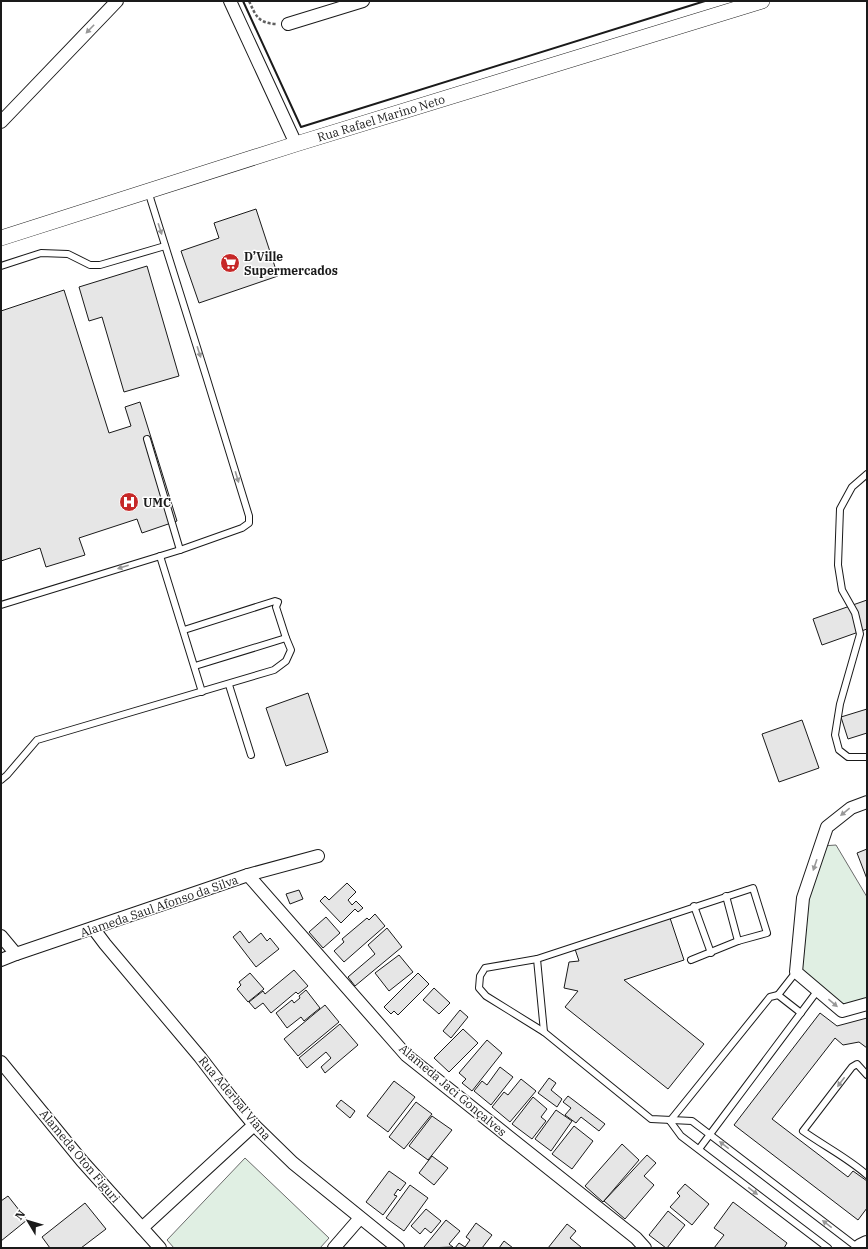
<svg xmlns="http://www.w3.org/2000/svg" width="868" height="1249" viewBox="0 0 868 1249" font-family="'IBM Plex Serif',serif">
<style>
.green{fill:#e0efe3;stroke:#6a6a6a}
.building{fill:#e6e6e6;stroke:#1a1a1a}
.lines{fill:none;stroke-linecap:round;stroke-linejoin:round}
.service-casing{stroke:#1a1a1a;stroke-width:8}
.minor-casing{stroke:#1a1a1a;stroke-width:14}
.tertiary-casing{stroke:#1a1a1a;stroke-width:16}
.secondary-casing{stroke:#1a1a1a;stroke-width:20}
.path{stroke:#5f5f5f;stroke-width:2.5;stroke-dasharray:3 2;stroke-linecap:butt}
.service{stroke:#fff;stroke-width:6}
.minor{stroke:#fff;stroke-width:12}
.tertiary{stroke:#fff;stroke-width:15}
.secondary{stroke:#fff;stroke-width:18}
.wall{stroke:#1a1a1a;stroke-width:2}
.oneway{fill:#989898}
.labels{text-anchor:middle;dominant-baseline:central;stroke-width:3;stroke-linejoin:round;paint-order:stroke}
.street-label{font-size:12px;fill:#1a1a1a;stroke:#fff}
.poi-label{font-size:12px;font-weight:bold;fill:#1a1a1a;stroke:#fff;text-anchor:start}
</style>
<rect width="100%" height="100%" fill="#fff"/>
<g class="green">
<path d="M836,845L867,897V1004L842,1011L796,972L803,898L822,846Z"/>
<path d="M245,1158L329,1238L320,1248H174L167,1240Z"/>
</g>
<g class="building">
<path d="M256,209L278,276L199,303L181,251L219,238L214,223Z"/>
<path d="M147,266L179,376L124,392L102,317L89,321L79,287Z"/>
<path d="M64,290L109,433L131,426L125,407L140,402L177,521L142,533L137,519L79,538L85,555L46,567L40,548L1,561V311Z"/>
<path d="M867,600V629L822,645L813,619Z"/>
<path d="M308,693L328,752L286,766L266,708Z"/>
<path d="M867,709V733L848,739L841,717Z"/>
<path d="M802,720L819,768L779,782L762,734Z"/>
<path d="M867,849V879L857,853Z"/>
<path d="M347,883L356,892L348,900L352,905L356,901L363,908L358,912L355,909L341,923L320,901L325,896L329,900Z"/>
<path d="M299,890L303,899L290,904L286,894Z"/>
<path d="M375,914L385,926L344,962L334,951L344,942L342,939L367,918L369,920Z"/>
<path d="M669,915L684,960L624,980L704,1044L668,1089L565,1007L578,991L564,988L569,962L579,961L574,946Z"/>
<path d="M326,917L340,933L323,948L309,932Z"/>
<path d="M387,928L402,947L355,986L348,977L375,954L368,945Z"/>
<path d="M240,931L249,943L261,933L267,941L270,938L279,949L256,967L233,937Z"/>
<path d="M399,955L413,972L389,991L375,973Z"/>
<path d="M294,970L308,986L298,994L296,992L271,1013L263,1003L255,1009L249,1002L263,991L265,994Z"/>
<path d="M250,973L264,989L248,1002L237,989L241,985L239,982Z"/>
<path d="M418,973L429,984L398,1015L394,1011L391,1014L384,1007Z"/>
<path d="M434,988L450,1003L439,1014L423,1000Z"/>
<path d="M306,990L320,1008L304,1021L301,1017L287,1028L276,1013L292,1000L294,1003L300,998L299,996Z"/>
<path d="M325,1005L339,1022L298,1056L284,1039Z"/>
<path d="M460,1010L468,1017L451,1038L443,1031Z"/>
<path d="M820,1013L837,1026L867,1018V1048L859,1042L843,1045L835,1038L772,1119L848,1177L853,1171L867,1181V1208L858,1220L734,1125Z"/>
<path d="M340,1024L358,1045L325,1073L321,1067L331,1058L326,1052L307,1068L299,1058Z"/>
<path d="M463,1029L478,1043L449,1072L434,1058Z"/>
<path d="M487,1040L502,1053L472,1091L462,1083L466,1079L459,1073Z"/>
<path d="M500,1067L513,1077L491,1105L474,1091L482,1081L487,1085Z"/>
<path d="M549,1078L556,1083L551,1090L562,1099L557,1107L538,1093Z"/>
<path d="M521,1079L536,1091L510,1122L492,1107L504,1092L508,1095Z"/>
<path d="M394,1081L415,1097L388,1132L367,1116Z"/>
<path d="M568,1096L605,1124L599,1131L581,1117L576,1123L565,1115L571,1108L563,1102Z"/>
<path d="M533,1097L547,1109L541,1117L546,1121L532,1139L512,1124Z"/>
<path d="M341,1100L355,1111L350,1118L336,1106Z"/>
<path d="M416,1102L432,1114L404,1149L389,1137Z"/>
<path d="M556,1110L572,1121L551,1151L535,1139Z"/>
<path d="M432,1116L452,1130L428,1160L409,1146Z"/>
<path d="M574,1126L593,1141L572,1169L552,1154Z"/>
<path d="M622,1144L639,1160L603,1202L585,1186Z"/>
<path d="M647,1155L656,1163L644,1176L654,1185L625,1219L604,1201Z"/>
<path d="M432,1156L448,1168L434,1185L419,1173Z"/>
<path d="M389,1171L406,1183L400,1191L398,1189L394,1195L397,1196L383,1215L366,1202Z"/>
<path d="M685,1184L709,1204L692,1225L670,1207L680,1196L677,1193Z"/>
<path d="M410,1185L428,1198L404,1231L386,1218Z"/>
<path d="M8,1196L27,1220L1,1241V1201Z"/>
<path d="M733,1202L787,1243L784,1248H714L724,1235L714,1228Z"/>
<path d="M85,1203L106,1229L81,1248H50L42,1237Z"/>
<path d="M426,1209L441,1221L431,1233L425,1228L420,1234L411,1226Z"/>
<path d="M668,1211L685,1225L667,1248H666L649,1235Z"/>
<path d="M446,1220L460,1231L449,1244L453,1247L426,1248L424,1247Z"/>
<path d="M476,1223L492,1235L482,1248H455L459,1243L465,1247L470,1240L466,1237Z"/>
<path d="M567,1224L576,1231L570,1238L581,1247L580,1248H548Z"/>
<path d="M504,1241L513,1248H499Z"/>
</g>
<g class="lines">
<defs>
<g id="service">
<path d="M1,266L41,253L68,254L90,265H100L165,246"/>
<path d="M147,439L180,550"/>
<path d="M867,474L852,487L840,509L838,565L842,590L855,613L860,634L840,704L835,735L839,750L848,757H867"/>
<path d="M160,556L202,692"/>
<path d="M1,605L180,550L242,528L249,523V516L206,376L148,191"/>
<path d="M195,666L286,638"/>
<path d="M229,685L251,755"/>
<path d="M1,780L7,775L37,740L274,670L286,661L291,650L286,638L276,607L278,602L275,601L184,630"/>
<path d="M726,896L738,941"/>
<path d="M694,906L711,953"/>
<path d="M537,959L485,968L480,976L479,988L486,996L544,1032"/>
<path d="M691,960L738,941L767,933L753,888L537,959L544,1032L651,1119L692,1121L858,1248"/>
<path d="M778,995L796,972"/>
<path d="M867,1075L857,1064L852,1067L803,1131C824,1146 848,1158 867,1175"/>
<path d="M670,1121L681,1136L828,1248"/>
<path d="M670,1121L770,997L778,995L801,1013"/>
<path d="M699,1149L818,990"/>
</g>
<g id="minor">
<path d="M230,1L296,144"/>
<path d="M288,24L363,1"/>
<path d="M1,122L117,1"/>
<path d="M867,802L851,808L827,827L803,898L796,972L842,1011L867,1004"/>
<path d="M248,875L406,1055L636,1238L645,1248"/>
<path d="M93,928L105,944L200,1057L230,1096L254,1125L293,1163L398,1248"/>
<path d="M1,936L16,954"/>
<path d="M1,960L16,954L248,875L318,856"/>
<path d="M1,1062L82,1161L160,1248"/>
<path d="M142,1228L254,1125"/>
<path d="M334,1248L360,1218"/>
</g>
<path id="tertiary" d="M1,238L296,144L762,1"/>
<path id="secondary" d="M861,1248L867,1245"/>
</defs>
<use href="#service" class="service-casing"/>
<use href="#minor" class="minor-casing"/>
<use href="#tertiary" class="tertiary-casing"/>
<use href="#secondary" class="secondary-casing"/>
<path class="path" d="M249,1C256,16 258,23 276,24"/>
<use href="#service" class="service"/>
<use href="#minor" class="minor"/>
<use href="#tertiary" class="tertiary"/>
<use href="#secondary" class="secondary"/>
<path class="wall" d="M243,1L301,127L705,1"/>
</g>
<defs><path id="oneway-solid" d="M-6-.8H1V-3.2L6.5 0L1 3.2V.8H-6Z"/></defs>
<g class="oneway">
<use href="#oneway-solid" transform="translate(90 29) rotate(134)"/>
<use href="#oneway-solid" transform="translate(160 229) rotate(72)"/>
<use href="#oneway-solid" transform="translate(199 352) rotate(72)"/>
<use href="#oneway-solid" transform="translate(237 477) rotate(73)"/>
<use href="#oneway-solid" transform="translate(123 567) rotate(162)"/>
<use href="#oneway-solid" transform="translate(845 812) rotate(141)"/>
<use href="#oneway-solid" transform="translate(815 865) rotate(109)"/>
<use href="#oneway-solid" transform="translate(833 1003) rotate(40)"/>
<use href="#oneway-solid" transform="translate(841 1082) rotate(127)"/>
<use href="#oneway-solid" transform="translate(724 1145) rotate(-142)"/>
<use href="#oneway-solid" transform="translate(753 1191) rotate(37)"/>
<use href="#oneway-solid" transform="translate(827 1224) rotate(-142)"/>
</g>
<defs>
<symbol id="supermarket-disc" viewBox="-11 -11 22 22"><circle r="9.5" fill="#c62828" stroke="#fff"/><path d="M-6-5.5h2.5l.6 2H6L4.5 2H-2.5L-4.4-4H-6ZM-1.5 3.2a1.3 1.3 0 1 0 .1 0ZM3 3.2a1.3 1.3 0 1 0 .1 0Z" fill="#fff"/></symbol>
<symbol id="hospital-disc" viewBox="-11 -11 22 22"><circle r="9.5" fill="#c62828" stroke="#fff"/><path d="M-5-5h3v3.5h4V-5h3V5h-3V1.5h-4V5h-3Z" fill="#fff"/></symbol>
</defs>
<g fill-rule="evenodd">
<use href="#supermarket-disc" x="219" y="252" width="22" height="22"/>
<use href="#hospital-disc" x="118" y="491" width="22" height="22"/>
</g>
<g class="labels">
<g class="street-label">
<text transform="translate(381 118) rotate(-17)">Rua Rafael Marino Neto</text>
<text transform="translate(159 906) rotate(-19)">Alameda Saul Afonso da Silva</text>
<text transform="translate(453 1090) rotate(40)">Alameda Jaci Gonçalves</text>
<text transform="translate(235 1098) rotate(50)">Rua Aderbal Viana</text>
<text transform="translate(80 1156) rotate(50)">Alameda Oton Figuri</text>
</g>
<g class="poi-label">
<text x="244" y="256">D’Ville<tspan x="244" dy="14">Supermercados</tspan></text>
<text x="143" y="502">UMC</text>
</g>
</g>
<rect width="868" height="1249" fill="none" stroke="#1a1a1a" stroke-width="4"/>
<g transform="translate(28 1221) rotate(308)" stroke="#ffffff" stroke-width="3" paint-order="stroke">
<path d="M0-3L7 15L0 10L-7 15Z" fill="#1a1a1a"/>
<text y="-6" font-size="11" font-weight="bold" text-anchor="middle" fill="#1a1a1a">N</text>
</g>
</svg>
